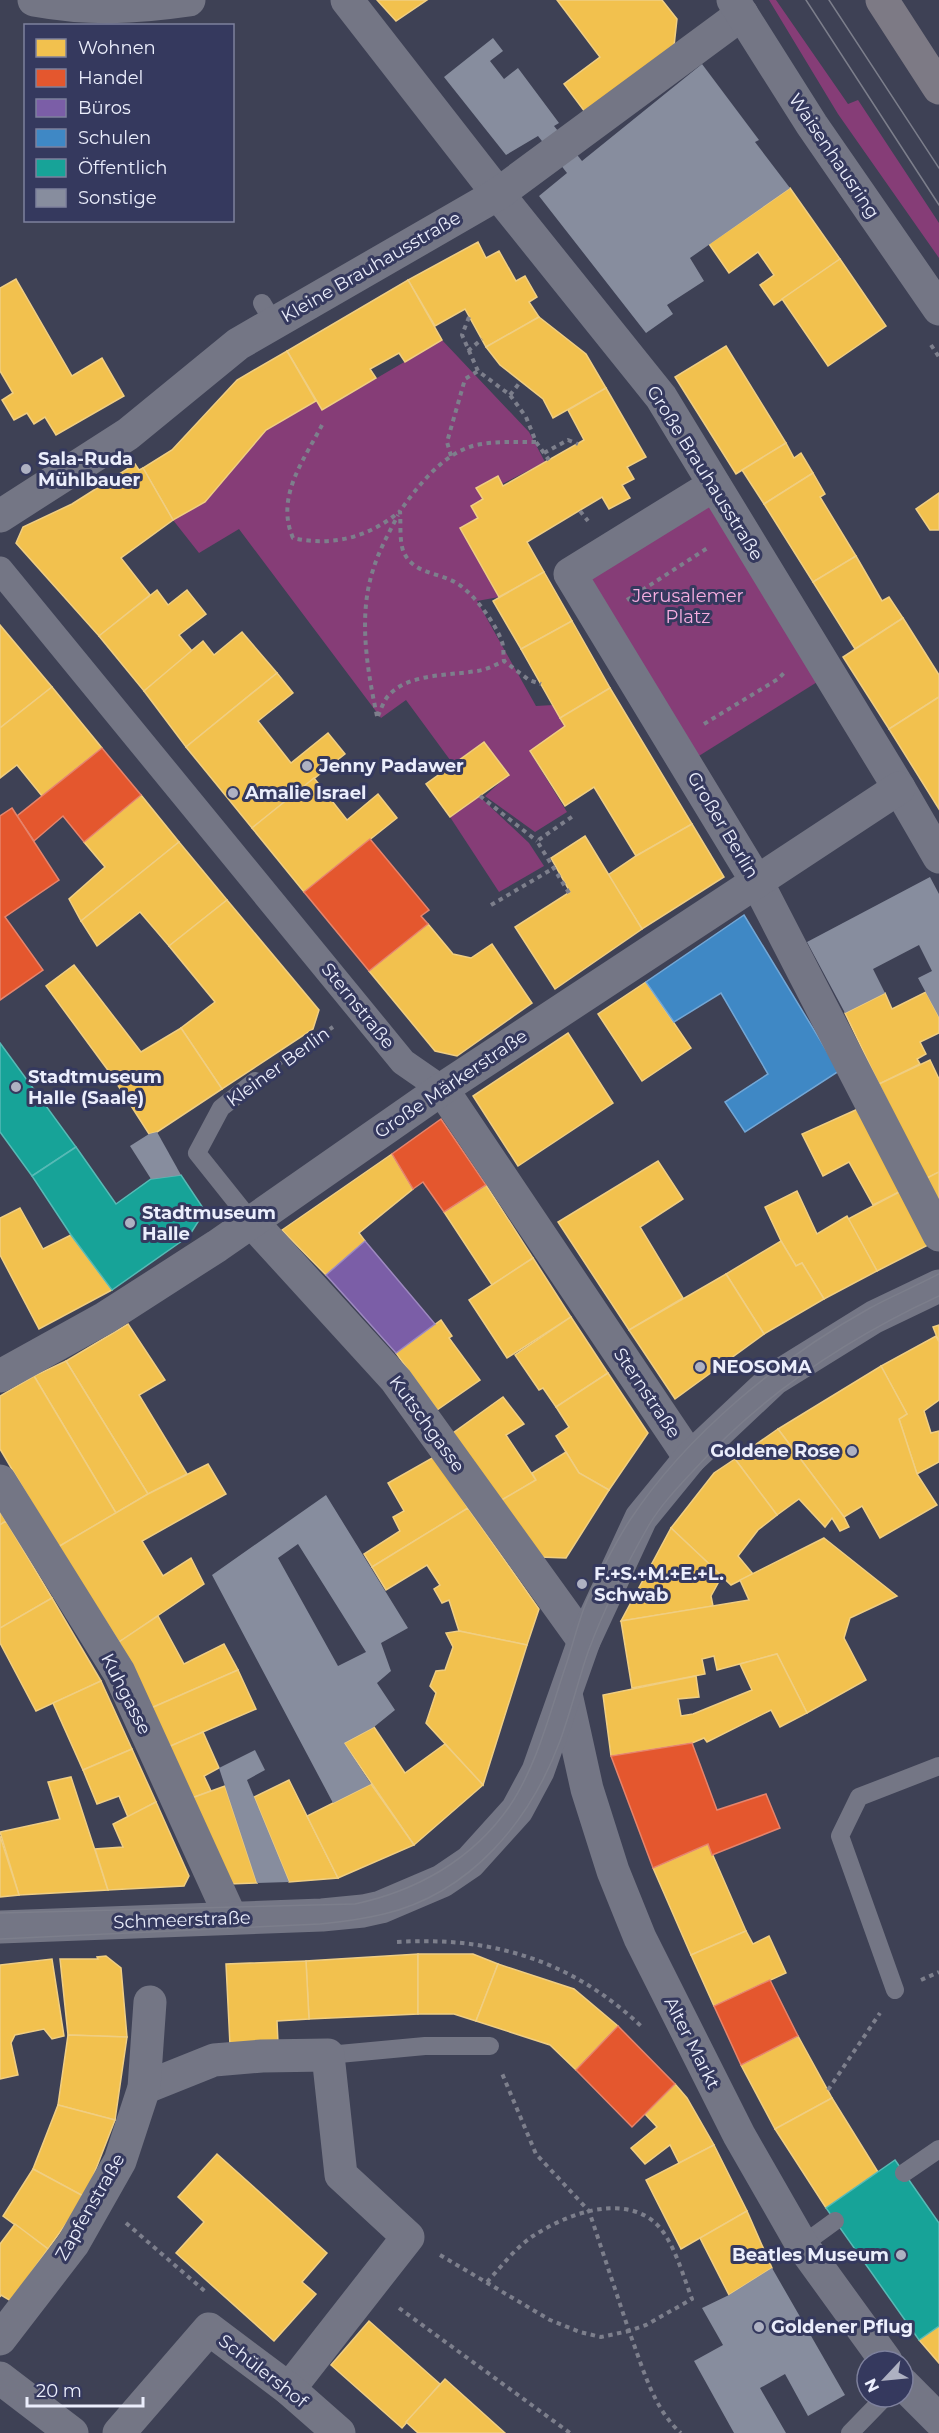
<svg xmlns="http://www.w3.org/2000/svg" width="939" height="2433" viewBox="0 0 939 2433" font-family="Montserrat,sans-serif">
<style>
.green{fill:#863d77}
.homes{fill:#f2c14e;stroke:#f0ce82;stroke-width:1.5}
.shops{fill:#e4572e;stroke:#e6846c;stroke-width:1.5}
.offices{fill:#7b5ea7;stroke:#9d89c0;stroke-width:1.5}
.schools{fill:#3f88c5;stroke:#73a7d6;stroke-width:1.5}
.public{fill:#17a398;stroke:#57bab6;stroke-width:1.5}
.building{fill:#878d9e;fill-rule:evenodd}
.lines{fill:none;stroke-linecap:round;stroke-linejoin:round}
.path{stroke:#7d7f8c;stroke-width:4;stroke-dasharray:4.5 4.5;stroke-linecap:butt}
.service{stroke:#747685;stroke-width:18}
.pedestrian{stroke:#747685;stroke-width:27}
.minor{stroke:#747685;stroke-width:33}
.tertiary{stroke:#747685;stroke-width:33}
.primary{stroke:#7d7a85;stroke-width:33}
.tram{stroke:#7c7e8b;stroke-width:1.5}
.poi-dot{fill:#aeb1c2;stroke:#35395e;stroke-width:2}
.labels{text-anchor:middle;dominant-baseline:central;stroke-width:6;stroke-linejoin:round;paint-order:stroke}
.street-label{font-size:18px;fill:#ebeefc;stroke:#35395e}
.poi-label{font-size:18px;font-weight:bold;fill:#ebeefc;stroke:#35395e;text-anchor:start}
.park-label{font-size:18px;fill:#f7aee1;stroke:#35395e}
</style>
<rect width="100%" height="100%" fill="#3e4155"/>
<g class="green">
<path d="M769,0H776L848,104L858,100L939,223V258L838,114Z"/>
<path d="M442,340L529,432L545,462L502,484L477,489L483,499L478,518L460,528L499,597L477,601L536,706L553,705L565,726L530,752L567,812L535,832L485,796L509,774L484,742L453,764L406,700L381,718L239,529L199,553L173,520L205,502L266,430L316,401L322,410Z"/>
<path d="M714,485L830,674L686,764L570,574Z"/>
<path d="M479,796L529,843L544,866L499,892L450,817Z"/>
</g>
<g class="homes">
<path d="M377,0H427L396,21Z"/>
<path d="M557,0H662L677,19L674,46L585,112L564,84L600,57Z"/>
<path d="M790,188L840,259L774,305L760,285L774,275L758,252L729,273L709,244Z"/>
<path d="M478,242L486,258L499,251L516,281L525,276L537,297L529,302L539,317L486,347L465,309L435,326L408,280Z"/>
<path d="M840,259L886,326L828,366L782,299Z"/>
<path d="M16,279L72,376L102,358L124,396L56,435L45,417L34,424L27,413L14,420L2,400L13,393L0,371V288Z"/>
<path d="M408,280L442,340L405,362L399,353L370,369L376,378L322,410L287,351Z"/>
<path d="M539,317L586,354L606,388L553,418L543,399L500,365L486,347Z"/>
<path d="M726,346L786,443L736,474L675,377Z"/>
<path d="M287,351L316,401L266,430L205,502L173,520L143,468L172,450L237,380Z"/>
<path d="M606,388L646,457L627,467L634,479L622,485L630,498L609,509L602,497L527,542L544,572L499,597L460,528L478,518L471,506L483,499L476,488L498,476L503,486L584,440L568,410Z"/>
<path d="M786,443L794,458L801,453L813,473L764,504L742,470Z"/>
<path d="M135,464L139,470L143,468L173,520L121,558L150,595L99,636L16,543L23,527L72,504Z"/>
<path d="M813,473L825,494L820,497L856,556L813,582L764,504Z"/>
<path d="M939,493V530H930L916,509Z"/>
<path d="M856,556L882,601L889,597L903,618L855,649L813,582Z"/>
<path d="M544,572L572,621L521,649L493,601Z"/>
<path d="M157,590L168,605L187,590L206,614L179,635L192,651L144,691L99,636Z"/>
<path d="M903,618L939,675V697L889,729L843,657Z"/>
<path d="M572,621L610,688L560,718L521,649Z"/>
<path d="M0,625L52,687L0,728Z"/>
<path d="M242,632L277,673L186,747L144,691L203,641L214,655Z"/>
<path d="M277,673L293,693L258,721L291,763L328,733L345,754L252,828L186,747Z"/>
<path d="M52,687L102,748L42,796L17,765L0,778V728Z"/>
<path d="M610,688L692,824L636,856L594,787L565,806L530,751L565,726L560,718Z"/>
<path d="M939,697V809L889,729Z"/>
<path d="M484,742L509,775L450,817L426,784Z"/>
<path d="M314,778L347,820L378,794L397,818L304,892L252,828Z"/>
<path d="M141,795L179,842L81,921L69,899L105,867L84,842Z"/>
<path d="M692,824L724,877L642,929L608,875L636,856Z"/>
<path d="M585,836L642,929L555,989L515,927L570,892L551,858Z"/>
<path d="M179,842L227,900L169,946L140,912L97,946L81,921Z"/>
<path d="M227,900L319,1010L313,1029L222,1089L181,1028L215,1002L169,946Z"/>
<path d="M428,924L453,954L471,958L492,944L532,1003L457,1056L435,1051L369,971Z"/>
<path d="M74,965L141,1052L181,1028L222,1089L157,1132L149,1134L110,1073L46,986Z"/>
<path d="M646,982L691,1048L642,1081L598,1014Z"/>
<path d="M926,992L939,1017V1033L920,1042L926,1054L917,1059L920,1064L879,1084L845,1013L885,993L892,1009Z"/>
<path d="M568,1033L613,1103L518,1166L473,1096Z"/>
<path d="M930,1060L939,1079V1172L925,1179L879,1084Z"/>
<path d="M860,1108L903,1190L873,1205L849,1162L823,1176L802,1134Z"/>
<path d="M392,1154L413,1189L359,1233L365,1241L326,1275L282,1230Z"/>
<path d="M658,1161L683,1199L640,1227L683,1298L629,1330L558,1222Z"/>
<path d="M939,1172V1208L925,1179Z"/>
<path d="M486,1185L533,1258L492,1285L444,1212Z"/>
<path d="M903,1190L932,1243L877,1271L848,1219Z"/>
<path d="M797,1191L817,1234L847,1216L877,1271L824,1299L802,1263L796,1266L781,1241L765,1207Z"/>
<path d="M20,1208L43,1249L71,1235L112,1290L39,1329L0,1255V1218Z"/>
<path d="M781,1241L796,1266L802,1263L824,1299L764,1334L726,1274Z"/>
<path d="M533,1258L571,1317L507,1358L469,1300Z"/>
<path d="M726,1274L764,1334L675,1399L629,1330Z"/>
<path d="M571,1317L608,1373L556,1407L543,1388L539,1390L515,1355Z"/>
<path d="M441,1320L452,1336L449,1338L480,1380L437,1410L396,1353Z"/>
<path d="M128,1324L165,1380L139,1395L187,1474L148,1494L66,1361Z"/>
<path d="M939,1325V1342L933,1327Z"/>
<path d="M936,1336L939,1342V1400L924,1411L931,1433L939,1431V1462L917,1474L899,1419L907,1414L881,1366Z"/>
<path d="M66,1361L148,1494L116,1513L34,1376Z"/>
<path d="M881,1366L907,1414L899,1419L917,1474L937,1505L880,1538L862,1506L844,1517L778,1429Z"/>
<path d="M608,1373L648,1433L609,1490L579,1473L556,1436L569,1427L556,1407Z"/>
<path d="M34,1376L116,1513L58,1547L0,1449V1396Z"/>
<path d="M503,1397L524,1424L506,1435L536,1480L500,1501L453,1433Z"/>
<path d="M778,1429L844,1517L849,1527L840,1531L832,1518L825,1527L799,1499L777,1515L735,1459Z"/>
<path d="M566,1452L579,1473L609,1490L566,1558L539,1557L500,1501L536,1480L532,1473Z"/>
<path d="M434,1457L468,1508L372,1567L364,1554L400,1531L393,1517L404,1511L388,1483Z"/>
<path d="M735,1459L777,1515L758,1530L738,1556L753,1574L731,1585L671,1528L714,1473Z"/>
<path d="M208,1464L226,1494L142,1541L163,1576L191,1558L204,1584L119,1642L58,1547L148,1494Z"/>
<path d="M468,1508L539,1609L527,1645L459,1631L449,1600L442,1603L434,1589L440,1585L427,1565L386,1590L372,1567Z"/>
<path d="M0,1511L6,1521L0,1525Z"/>
<path d="M6,1521L52,1598L0,1628V1525Z"/>
<path d="M671,1528L722,1576L711,1596L713,1606L621,1621Z"/>
<path d="M824,1538L897,1596L850,1618L844,1638L866,1680L807,1713L777,1654L717,1670L714,1656L702,1659L705,1674L632,1688L621,1621L749,1600L740,1580Z"/>
<path d="M52,1598L101,1681L36,1711L0,1643V1628Z"/>
<path d="M158,1616L184,1664L224,1644L238,1670L149,1709L119,1642Z"/>
<path d="M459,1631L527,1645L483,1785L426,1723L436,1693L430,1686L436,1671L445,1670L453,1647L446,1633Z"/>
<path d="M777,1654L807,1713L780,1727L771,1710L707,1742L704,1738L692,1743L611,1756L603,1695L696,1676L699,1697L678,1699L681,1716L693,1714L752,1690L740,1664Z"/>
<path d="M238,1670L256,1709L166,1748L149,1709Z"/>
<path d="M101,1681L132,1749L83,1770L53,1703Z"/>
<path d="M374,1727L405,1773L445,1744L483,1785L414,1845L344,1743Z"/>
<path d="M203,1732L219,1768L204,1776L211,1791L189,1799L166,1748Z"/>
<path d="M132,1749L156,1802L128,1817L119,1796L97,1804L83,1770Z"/>
<path d="M71,1777L108,1890L19,1895L0,1832L60,1819L48,1782Z"/>
<path d="M289,1780L338,1878L289,1882L254,1797Z"/>
<path d="M371,1784L414,1845L338,1878L307,1816Z"/>
<path d="M225,1786L257,1883L228,1884L189,1799Z"/>
<path d="M156,1802L189,1876L184,1886L108,1890L95,1849L123,1847L113,1824Z"/>
<path d="M0,1836L19,1895L0,1897Z"/>
<path d="M708,1844L746,1931L691,1955L653,1868Z"/>
<path d="M746,1931L753,1944L769,1936L786,1973L714,2006L691,1955Z"/>
<path d="M418,1954V2014L309,2019L306,1961Z"/>
<path d="M418,1954H473L498,1964L476,2021L454,2014H418Z"/>
<path d="M106,1956L121,1968L127,2037L68,2035L60,1959H98L97,1957Z"/>
<path d="M52,1959L64,2036L52,2039L44,2029L15,2035L11,2043L18,2075L0,2079V1965Z"/>
<path d="M306,1961L309,2019L277,2021L278,2043L230,2045L226,1964Z"/>
<path d="M498,1964L574,1989L618,2026L576,2070L550,2045L476,2021Z"/>
<path d="M68,2035L127,2037L115,2120L58,2105Z"/>
<path d="M798,2036L832,2098L775,2129L741,2065Z"/>
<path d="M675,2084L687,2098L714,2145L679,2163L670,2145L645,2164L631,2148L657,2127L645,2114Z"/>
<path d="M832,2098L878,2172L826,2208L775,2129Z"/>
<path d="M58,2105L115,2120L85,2197L33,2169Z"/>
<path d="M714,2145L747,2211L681,2249L646,2180Z"/>
<path d="M217,2154L327,2253L302,2282L316,2294L274,2341L176,2253L204,2222L178,2197Z"/>
<path d="M33,2169L85,2197L48,2249L3,2216Z"/>
<path d="M747,2211L772,2268L729,2295L700,2238Z"/>
<path d="M15,2224L48,2249L11,2301L1,2295L0,2297V2244Z"/>
<path d="M369,2321L440,2384L402,2428L331,2365Z"/>
<path d="M939,2326V2363L919,2340Z"/>
<path d="M445,2379L505,2433H418L406,2422Z"/>
</g>
<g class="shops">
<path d="M102,748L141,795L84,842L63,816L34,841L17,816Z"/>
<path d="M12,808L59,880L5,917L43,970L0,1000V816Z"/>
<path d="M370,839L429,910L421,916L428,924L369,971L304,892Z"/>
<path d="M441,1119L486,1185L444,1212L423,1182L413,1189L392,1154Z"/>
<path d="M692,1743L717,1810L766,1794L780,1828L712,1855L708,1844L653,1868L611,1756Z"/>
<path d="M770,1980L798,2036L741,2065L714,2006Z"/>
<path d="M618,2026L675,2084L632,2127L576,2070Z"/>
</g>
<path class="offices" d="M365,1241L435,1324L396,1353L326,1275Z"/>
<path class="schools" d="M744,915L839,1071L745,1132L725,1102L768,1074L721,993L674,1022L646,982Z"/>
<g class="public">
<path d="M0,1043L76,1147L32,1176L0,1132Z"/>
<path d="M76,1147L116,1204L151,1179L181,1175L205,1211L189,1236L112,1290L71,1235L32,1176Z"/>
<path d="M895,2160L939,2223V2326L919,2340L826,2208Z"/>
</g>
<g class="building">
<path d="M493,38L503,51L490,61L504,79L518,68L559,123L554,126L582,161L702,64L759,140L755,142L790,188L690,258L704,281L667,305L673,314L646,333L539,196L567,173L538,136L506,155L444,77Z"/>
<path d="M930,877L939,894V1017L918,978L932,971L919,945L873,969L885,993L845,1013L807,942Z"/>
<path d="M157,1132L181,1175L151,1179L130,1146L149,1134Z"/>
<path d="M326,1495L408,1628L381,1643L391,1671L377,1683L395,1710L374,1727L344,1743L371,1784L333,1803L212,1575ZM298,1544L366,1652L338,1666L278,1558Z"/>
<path d="M255,1750L265,1770L247,1780L289,1882L257,1883L219,1768Z"/>
<path d="M772,2268L845,2395L808,2416L785,2374L760,2388L786,2433H734L694,2361L723,2345L702,2308L729,2295Z"/>
</g>
<g class="lines">
<g class="path">
<path d="M469,317L462,335L478,371L510,395L526,417L536,442L549,460"/>
<path d="M931,345L939,357"/>
<path d="M468,351L482,339"/>
<path d="M510,395L521,381"/>
<path d="M322,425C304,460 275,497 293,538C332,547 369,537 399,512"/>
<path d="M536,442C516,442 495,441 476,445C443,453 418,486 400,511C401,523 399,542 404,553C415,575 440,572 458,584C474,594 496,624 502,642C504,648 503,655 504,661L529,680L541,684"/>
<path d="M544,453L568,440L578,444"/>
<path d="M451,456L447,442L465,379L478,371"/>
<path d="M580,511L588,521"/>
<path d="M627,600L709,547"/>
<path d="M377,716C367,669 358,616 373,570C379,550 389,533 398,515"/>
<path d="M378,716C381,709 384,700 389,695C410,672 454,676 482,670C490,668 497,664 504,661"/>
<path d="M704,724L778,679L786,671"/>
<path d="M480,796L537,841"/>
<path d="M569,893L537,841L573,816"/>
<path d="M491,905L554,868"/>
<path d="M278,1065L333,1027"/>
<path d="M397,1942C492,1936 573,1961 642,2027"/>
<path d="M921,1980L939,1972"/>
<path d="M828,2090L880,2013"/>
<path d="M126,2223L207,2293"/>
<path d="M440,2255L550,2320L580,2332L601,2337L629,2331C642,2365 653,2409 681,2433"/>
<path d="M487,2282C501,2267 516,2247 533,2236C565,2215 619,2194 653,2221C673,2237 683,2276 692,2299L646,2325L629,2331L589,2211L536,2154L501,2071"/>
<path d="M399,2308L570,2433"/>
</g>
<g class="service">
<path d="M262,303L274,323"/>
<path d="M252,1222L197,1153L221,1108L255,1081"/>
<path d="M895,1990L840,1836L859,1797L939,1766"/>
<path d="M328,2055L425,2046H490"/>
<path d="M904,2173L939,2149"/>
<path d="M802,2245L835,2221"/>
<path d="M850,2433L885,2397"/>
</g>
<path class="pedestrian" d="M0,570L403,1062L442,1089"/>
<g class="minor">
<path d="M34,0C89,10 134,8 189,0"/>
<path d="M347,0L498,194L661,397L899,788L939,857"/>
<path d="M714,485L570,574L757,882L939,1235"/>
<path d="M0,516L128,434L238,344L498,194L742,14"/>
<path d="M442,1089L690,1458"/>
<path d="M252,1222L396,1380L584,1641"/>
<path d="M0,1376L105,1318L217,1246L442,1089L899,788"/>
<path d="M0,1481L119,1672L231,1918"/>
<path d="M566,1694L587,1789L613,1871L640,1938L739,2135L802,2245L886,2361"/>
<path d="M0,1927L322,1915L363,1911L381,1907L442,1881L470,1862L517,1810L538,1771L584,1641L641,1518L690,1458L774,1379L874,1317L939,1286"/>
<path d="M144,2088L214,2060L262,2056L328,2055L341,2175L408,2237L289,2389"/>
<path d="M0,2339L73,2244L120,2161L144,2088L150,2002"/>
<path d="M0,2378L72,2433"/>
<path d="M903,2384L939,2420"/>
<path d="M119,2433L209,2329L289,2389L339,2433"/>
</g>
<path class="tertiary" d="M733,0L812,125L939,309"/>
<path class="primary" d="M882,0L939,88"/>
<g class="tram">
<path d="M806,0L939,205"/>
<path d="M829,0L939,168"/>
<path d="M0,1913L355,1904C416,1891 472,1860 509,1807C537,1766 550,1712 566,1665C574,1642 579,1617 589,1596C601,1571 615,1543 630,1520C687,1434 780,1358 870,1308C892,1296 916,1286 939,1274"/>
<path d="M0,1939L320,1924C341,1922 363,1919 384,1914C471,1893 530,1821 560,1741C571,1711 578,1681 588,1652C604,1609 626,1565 649,1525C661,1505 677,1488 693,1471C761,1396 848,1338 939,1296"/>
</g>
</g>
<g class="poi-dot">
<circle cx="26" cy="469" r="6"/>
<circle cx="307" cy="766" r="6"/>
<circle cx="233" cy="793" r="6"/>
<circle cx="16" cy="1087" r="6"/>
<circle cx="130" cy="1223" r="6"/>
<circle cx="700" cy="1367" r="6"/>
<circle cx="852" cy="1451" r="6"/>
<circle cx="582" cy="1584" r="6"/>
<circle cx="901" cy="2255" r="6"/>
<circle cx="759" cy="2327" r="6"/>
</g>
<g class="labels">
<g class="street-label">
<text transform="translate(834 156) rotate(56)">Waisenhausring</text>
<text transform="translate(371 267) rotate(-30)">Kleine Brauhausstraße</text>
<text transform="translate(705 473) rotate(58)">Große Brauhausstraße</text>
<text transform="translate(723 825) rotate(59)">Großer Berlin</text>
<text transform="translate(358 1006) rotate(51)">Sternstraße</text>
<text transform="translate(278 1067) rotate(-36)">Kleiner Berlin</text>
<text transform="translate(451 1084) rotate(-34)">Große Märkerstraße</text>
<text transform="translate(647 1393) rotate(56)">Sternstraße</text>
<text transform="translate(427 1424) rotate(54)">Kutschgasse</text>
<text transform="translate(126 1694) rotate(63)">Kuhgasse</text>
<text transform="translate(182 1920) rotate(-2)">Schmeerstraße</text>
<text transform="translate(692 2043) rotate(63)">Alter Markt</text>
<text transform="translate(90 2207) rotate(-60)">Zapfenstraße</text>
<text transform="translate(263 2371) rotate(38)">Schülershof</text>
</g>
<g class="poi-label">
<text x="38" y="459">Sala-Ruda<tspan x="38" dy="21">Mühlbauer</tspan></text>
<text x="319" y="766">Jenny Padawer</text>
<text x="245" y="793">Amalie Israel</text>
<text x="28" y="1077">Stadtmuseum<tspan x="28" dy="21">Halle (Saale)</tspan></text>
<text x="142" y="1213">Stadtmuseum<tspan x="142" dy="21">Halle</tspan></text>
<text x="712" y="1367">NEOSOMA</text>
<text x="840" y="1451" text-anchor="end">Goldene Rose</text>
<text x="594" y="1574">F.+S.+M.+E.+L.<tspan x="594" dy="21">Schwab</tspan></text>
<text x="889" y="2255" text-anchor="end">Beatles Museum</text>
<text x="771" y="2327">Goldener Pflug</text>
</g>
<g class="park-label">
<text x="688" y="596">Jerusalemer<tspan x="688" dy="21">Platz</tspan></text>
</g>
</g>
<rect x="24" y="24" width="210" height="198" fill="#35395e" stroke="#7e819d" stroke-width="1.5"/>
<rect x="36" y="39" width="30" height="18" fill="#f2c14e" stroke="#7e819d" stroke-width="1.5"/>
<text x="78" y="54" font-size="18" fill="#ebeefc">Wohnen</text>
<rect x="36" y="69" width="30" height="18" fill="#e4572e" stroke="#7e819d" stroke-width="1.5"/>
<text x="78" y="84" font-size="18" fill="#ebeefc">Handel</text>
<rect x="36" y="99" width="30" height="18" fill="#7b5ea7" stroke="#7e819d" stroke-width="1.5"/>
<text x="78" y="114" font-size="18" fill="#ebeefc">Büros</text>
<rect x="36" y="129" width="30" height="18" fill="#3f88c5" stroke="#7e819d" stroke-width="1.5"/>
<text x="78" y="144" font-size="18" fill="#ebeefc">Schulen</text>
<rect x="36" y="159" width="30" height="18" fill="#17a398" stroke="#7e819d" stroke-width="1.5"/>
<text x="78" y="174" font-size="18" fill="#ebeefc">Öffentlich</text>
<rect x="36" y="189" width="30" height="18" fill="#878d9e" stroke="#7e819d" stroke-width="1.5"/>
<text x="78" y="204" font-size="18" fill="#ebeefc">Sonstige</text>
<g transform="translate(885 2379) rotate(244)"><circle r="28" fill="#35395e" stroke="#7e819d" stroke-width="1.5"/>
<path d="M0-4.5L10 22L0 15L-10 22Z" fill="#aeb1c2"/>
<text y="-9" font-size="16" font-weight="bold" text-anchor="middle" fill="#ebeefc">N</text>
</g>
<path d="M27 2397v9h116v-9" fill="none" stroke="#ebeefc" stroke-width="3"/>
<text x="36" y="2397" font-size="18" fill="#ebeefc" stroke="#35395e" stroke-width="4.5" paint-order="stroke">20 m</text>
</svg>
